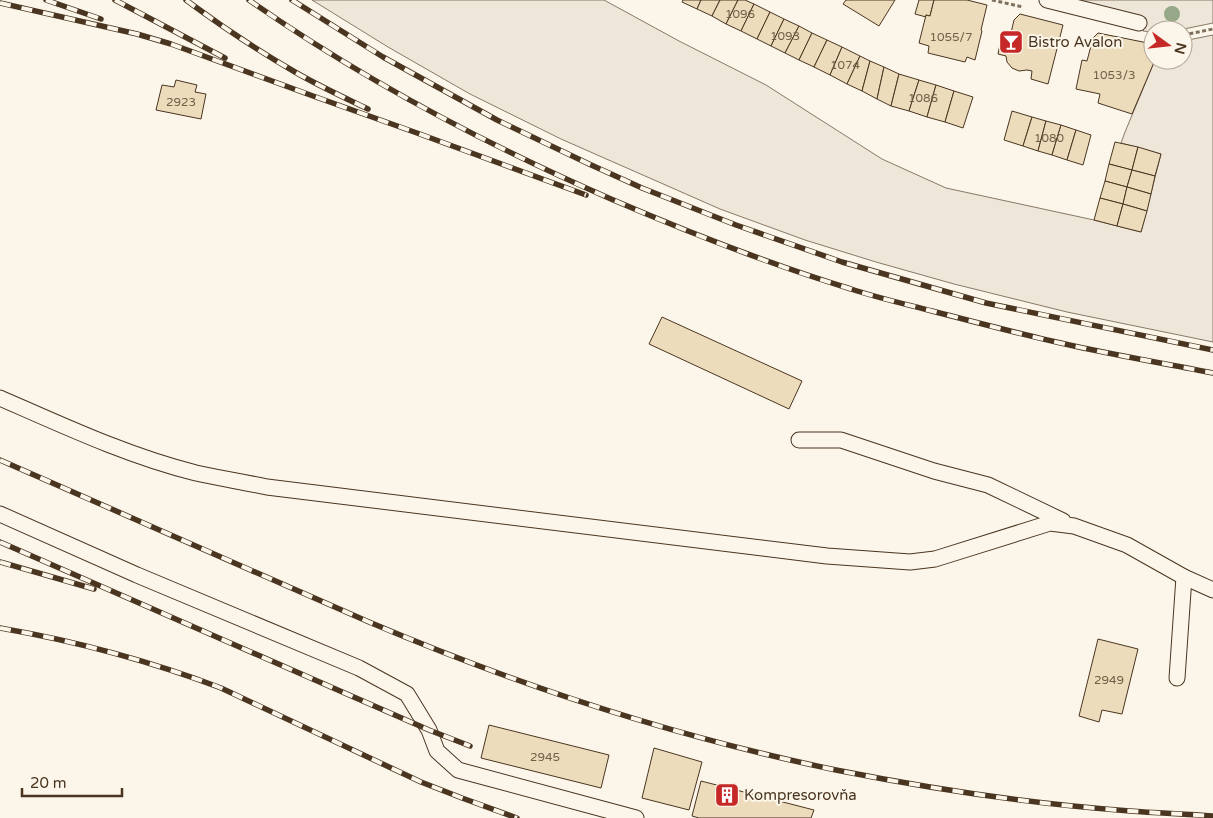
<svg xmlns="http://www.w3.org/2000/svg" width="1213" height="818" viewBox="0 0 1213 818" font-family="'Varela Round',sans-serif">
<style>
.green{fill:#ede6d9;stroke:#887966}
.building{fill:#ecdcbc;stroke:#4a3520}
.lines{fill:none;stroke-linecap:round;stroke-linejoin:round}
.service-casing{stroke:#4a3520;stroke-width:17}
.path{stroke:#7f6f5c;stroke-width:3;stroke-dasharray:4 2.5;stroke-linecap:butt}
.service{stroke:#fbf6e9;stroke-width:15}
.rail-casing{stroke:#4a3520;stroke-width:5.5}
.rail{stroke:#fbf6e9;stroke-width:4;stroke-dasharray:11;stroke-linecap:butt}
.tree{fill:#96a887}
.labels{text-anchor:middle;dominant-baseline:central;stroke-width:4;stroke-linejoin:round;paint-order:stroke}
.number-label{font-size:12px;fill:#725f47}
.poi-label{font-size:15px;fill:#4a3520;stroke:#fbf6e9;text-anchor:start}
</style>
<rect width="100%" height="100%" fill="#fbf6e9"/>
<g class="green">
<path d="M312,0H604L679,41L766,85L882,159L946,188L1094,220L1141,232L1161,154L1121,143L1125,132L1155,60H1183V41L1213,35V342L1067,312L954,284L876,262L805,240L720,209L561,139L470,94L388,47Z"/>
<path d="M1076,0H1213V23L1179,30H1153V32L1143,31L1146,18Z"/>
</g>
<g class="building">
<path d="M683,0H701L697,9L682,2Z"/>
<path d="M701,0H720L712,16L697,9Z"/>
<path d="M720,0H738L726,24L712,16Z"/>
<path d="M738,0H745L754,4L741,31L726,24Z"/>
<path d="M846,0H895L879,26L843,4Z"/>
<path d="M919,0H934L930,16L926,15V17L915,14Z"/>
<path d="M934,0H967L987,5L981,30L982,31L975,60L967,57L965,62L928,53L929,46L919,43L926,15L930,16Z"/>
<path d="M754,4L770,12L757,39L741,31Z"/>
<path d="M770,12L784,19L771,46L757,39Z"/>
<path d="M1020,14L1063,25L1048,84L1031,79L1032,71L1027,70L1019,71L1012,68L1007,62L1006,56L998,54L1002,35L1010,37L1014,20Z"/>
<path d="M784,19L799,26L785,53L771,46Z"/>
<path d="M799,26L812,33L799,60L785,53Z"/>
<path d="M812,33L827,40L814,67L799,60Z"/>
<path d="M1098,33L1153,44V60H1155L1132,114L1098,103L1100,94L1076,89L1082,60L1087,61L1093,38Z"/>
<path d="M827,40L842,47L830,75L814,67Z"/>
<path d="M842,47L860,56L847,84L830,75Z"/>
<path d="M860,56L870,61L862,91L847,84Z"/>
<path d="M870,61L884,67L877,99L862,91Z"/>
<path d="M884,67L899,74L891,106L877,99Z"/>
<path d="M899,74L919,80L909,111L891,106Z"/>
<path d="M176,80L197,85L195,92L206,94L201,119L156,110L162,85L174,87Z"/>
<path d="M919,80L936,85L927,117L909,111Z"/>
<path d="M936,85L954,91L945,122L927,117Z"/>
<path d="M954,91L973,97L963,128L945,122Z"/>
<path d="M1012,111L1032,117L1023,146L1004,140Z"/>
<path d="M1032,117L1046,121L1038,151L1023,146Z"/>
<path d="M1046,121L1061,125L1052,155L1038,151Z"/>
<path d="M1061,125L1076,130L1067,160L1052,155Z"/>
<path d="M1076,130L1091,135L1083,165L1067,160Z"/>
<path d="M1115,142L1138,147L1132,170L1109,164Z"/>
<path d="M1138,147L1161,154L1155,176L1132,170Z"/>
<path d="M1109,164L1132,170L1127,187L1105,181Z"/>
<path d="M1132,170L1155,176L1151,194L1127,187Z"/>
<path d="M1105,181L1127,187L1123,204L1100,198Z"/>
<path d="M1127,187L1151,194L1147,211L1123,204Z"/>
<path d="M1100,198L1123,204L1117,226L1094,220Z"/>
<path d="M1123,204L1147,211L1141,232L1117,226Z"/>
<path d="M662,317L802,381L789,409L649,344Z"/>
<path d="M1098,639L1138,649L1122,714L1102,710L1099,722L1079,716Z"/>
<path d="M489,725L609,755L601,788L481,758Z"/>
<path d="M654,748L702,762L689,810L642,798Z"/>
<path d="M701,781L814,810L811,818H699L692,816Z"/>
</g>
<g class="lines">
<defs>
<g id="service">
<path d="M1047,0L1139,23"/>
<path d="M0,398C64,426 128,456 196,473C219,478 243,482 267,487L827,556L910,562L935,559L1050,523L1074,526L1127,545L1184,577L1213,590"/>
<path d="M799,440H841L934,471L988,485L1063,521"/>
<path d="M0,514L137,575L359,668L407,694L429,730L437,751L458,770L636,818"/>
<path d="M1177,678L1184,577"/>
</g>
</defs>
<use href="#service" class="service-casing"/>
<g class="path">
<path d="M992,0L1023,7"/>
<path d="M1183,35L1213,29"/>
</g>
<use href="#service" class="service"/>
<defs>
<g id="rail">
<path d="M46,0L101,19"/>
<path d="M115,0L225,58"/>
<path d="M186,0C221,26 257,50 295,72C319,86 343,97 368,109"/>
<path d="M249,0C362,79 485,144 611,199C690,233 769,264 851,289C878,298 905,304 932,311C979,323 1027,336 1074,346C1120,356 1167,364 1213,373"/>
<path d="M292,0L383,57L497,120L589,164L642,188L736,225L842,262L986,303L1213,350"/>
<path d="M0,3L137,34L171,44L313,96L417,133L586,195"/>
<path d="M0,460L369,622C520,686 676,737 836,770C932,789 1032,804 1130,811C1158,813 1185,814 1213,816"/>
<path d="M0,542L429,730L470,746"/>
<path d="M0,562L94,589"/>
<path d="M0,628C75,641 150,661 221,688L421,782L462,798L517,818"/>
</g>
</defs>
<use href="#rail" class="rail-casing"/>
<use href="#rail" class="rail"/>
</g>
<circle class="tree" cx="1172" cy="14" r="8"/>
<defs>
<symbol id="bar-square" viewBox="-11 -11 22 22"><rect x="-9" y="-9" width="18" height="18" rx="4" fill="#c62828" stroke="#fbf6e9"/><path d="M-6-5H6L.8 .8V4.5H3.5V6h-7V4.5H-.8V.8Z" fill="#fff"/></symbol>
<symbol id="building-square" viewBox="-11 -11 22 22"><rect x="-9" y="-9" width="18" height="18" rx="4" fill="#c62828" stroke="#fbf6e9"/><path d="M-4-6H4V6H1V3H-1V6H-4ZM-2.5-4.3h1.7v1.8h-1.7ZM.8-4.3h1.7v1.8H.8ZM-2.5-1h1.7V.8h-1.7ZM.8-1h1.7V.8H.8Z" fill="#fff"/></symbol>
</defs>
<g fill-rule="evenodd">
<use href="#bar-square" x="997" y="28" width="28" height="28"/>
<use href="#building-square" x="713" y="781" width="28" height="28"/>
</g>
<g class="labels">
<g class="number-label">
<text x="740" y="14">1096</text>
<text x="785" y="36">1093</text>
<text x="951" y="37">1055/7</text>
<text x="845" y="65">1074</text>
<text x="1114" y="75">1053/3</text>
<text x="923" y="98">1086</text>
<text x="181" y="102">2923</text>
<text x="1049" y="138">1080</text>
<text x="1109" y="680">2949</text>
<text x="545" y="757">2945</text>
</g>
<g class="poi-label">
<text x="1028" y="42">Bistro Avalon</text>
<text x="744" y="795">Kompresorovňa</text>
</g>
</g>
<g transform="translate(1168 45) rotate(105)"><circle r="24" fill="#fbf6e9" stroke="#b4a999"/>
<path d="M0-4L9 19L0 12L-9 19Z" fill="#c62828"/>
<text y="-8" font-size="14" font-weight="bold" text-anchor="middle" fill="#4a3520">N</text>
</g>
<path d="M22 788v8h100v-8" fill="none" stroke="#4a3520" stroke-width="2.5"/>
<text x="30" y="788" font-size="15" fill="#4a3520" stroke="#fbf6e9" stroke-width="4" paint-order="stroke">20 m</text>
</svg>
